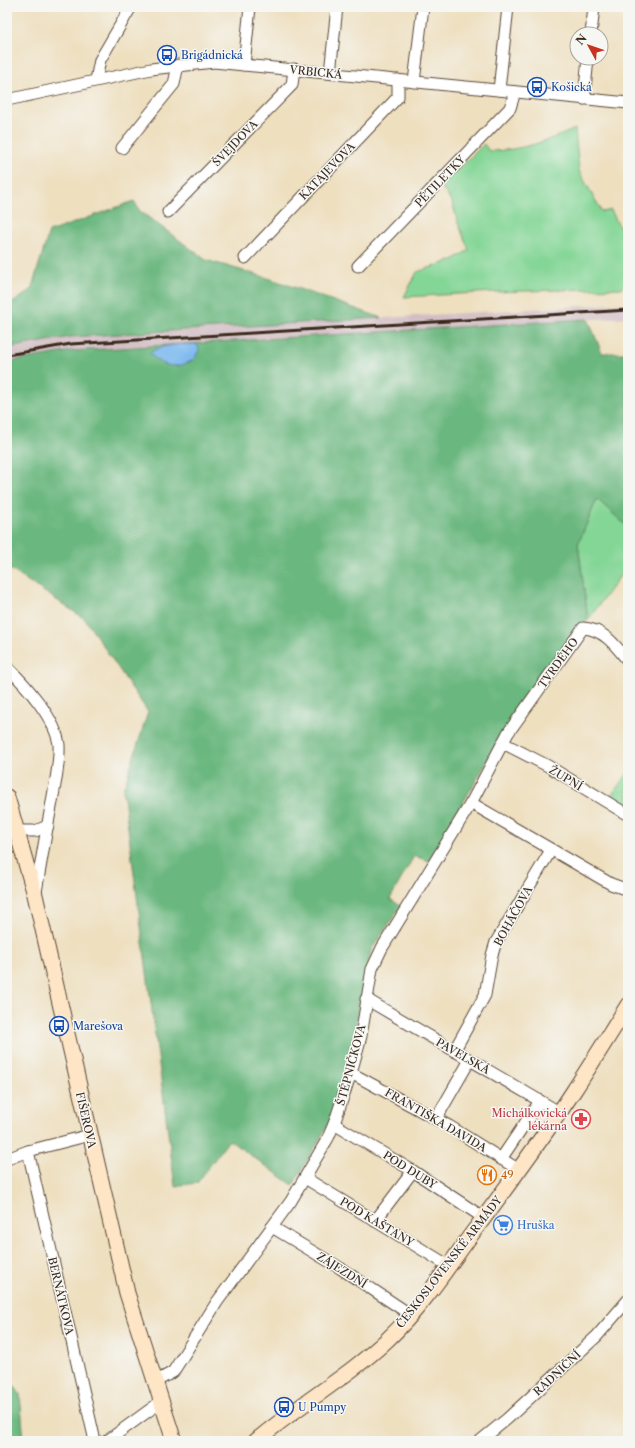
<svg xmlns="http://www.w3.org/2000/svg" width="635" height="1448" viewBox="0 0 635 1448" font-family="'Libre Caslon Text',serif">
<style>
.industrial{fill:#d2bec4}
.green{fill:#84d696;stroke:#60805a}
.forest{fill:#6bb77f;stroke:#53704e}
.water{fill:#7eb9f0;stroke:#5c7287}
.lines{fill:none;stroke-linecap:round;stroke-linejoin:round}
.street-casing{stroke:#564536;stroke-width:13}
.secondary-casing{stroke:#564536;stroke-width:17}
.street{stroke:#fff;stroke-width:11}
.secondary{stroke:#fde5c5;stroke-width:15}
.rail{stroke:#3b2a1e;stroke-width:3}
.labels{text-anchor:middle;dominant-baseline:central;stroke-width:3;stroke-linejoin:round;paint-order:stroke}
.transit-label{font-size:11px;fill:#164399;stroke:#f6f6f2;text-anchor:start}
.street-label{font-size:11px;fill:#3b2a1e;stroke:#f6f6f2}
.health-label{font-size:11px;fill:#be3a42;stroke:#f6f6f2;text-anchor:end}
.food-label{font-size:11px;fill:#c56008;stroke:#f6f6f2;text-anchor:start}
.shop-label{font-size:11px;fill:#366cbe;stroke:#f6f6f2;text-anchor:start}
</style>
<rect width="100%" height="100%" fill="#f6f6f2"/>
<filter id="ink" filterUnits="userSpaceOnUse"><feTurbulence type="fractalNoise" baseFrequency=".025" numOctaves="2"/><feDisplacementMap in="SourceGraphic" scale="8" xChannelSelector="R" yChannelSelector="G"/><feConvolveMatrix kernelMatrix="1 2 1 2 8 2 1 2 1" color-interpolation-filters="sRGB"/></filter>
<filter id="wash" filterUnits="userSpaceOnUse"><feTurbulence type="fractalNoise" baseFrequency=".012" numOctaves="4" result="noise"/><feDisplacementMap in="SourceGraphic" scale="16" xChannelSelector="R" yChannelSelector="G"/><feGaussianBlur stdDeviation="0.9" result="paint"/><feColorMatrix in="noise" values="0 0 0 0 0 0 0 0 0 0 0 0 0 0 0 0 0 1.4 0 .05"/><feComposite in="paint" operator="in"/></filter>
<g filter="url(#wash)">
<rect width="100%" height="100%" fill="#eedfbf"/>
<path class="industrial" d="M628,303V317L72,351L7,362V348L70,337Z"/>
<g class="green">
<path d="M575,129L579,171L602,212L611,210L628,244V280L622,288L495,292L404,297L417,272L453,260L469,250L458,223L452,202L441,186L484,144L489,151C519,151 548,141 575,129Z"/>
<path d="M597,499L628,527V565L588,620L578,544Z"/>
<path d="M628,773V810L609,798Z"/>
</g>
<g class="forest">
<path d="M134,201L140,211L206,260L271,279L382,318L70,337L7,348V303L14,302L31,290L49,232Z"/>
<path d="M588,319L602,353H628V527L597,499L578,544L588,620L501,738L429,861L414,856L390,899L401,906L371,950L351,1049L334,1115L293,1185L229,1140L197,1183L175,1186L123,790L148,712L85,619L7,567V362L72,351Z"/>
<path d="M7,1376L20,1394L24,1441H7Z"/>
</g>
<path class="water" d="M197,344L199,350C198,352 196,356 195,358C193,361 189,362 187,363C172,370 159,364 150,353C159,344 185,344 197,344Z"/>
</g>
<g filter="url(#ink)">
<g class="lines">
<defs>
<g id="street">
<path d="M591,34L594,7"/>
<path d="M244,65L250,7"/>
<path d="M330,73L337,7"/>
<path d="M96,80L100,60L131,7"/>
<path d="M414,82L423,7"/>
<path d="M499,90L508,7"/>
<path d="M584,99L588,58"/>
<path d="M7,100L151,69L214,62L628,103"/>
<path d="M122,148L174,84L178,65"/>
<path d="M168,212L292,85L294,69"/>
<path d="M245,258L398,97V80"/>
<path d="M358,266L510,108L515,92"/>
<path d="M7,667C25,684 56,719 59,745C60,763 55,783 52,802C46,832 41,862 36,892"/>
<path d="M503,743L548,766L628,815"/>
<path d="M471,803L611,884L628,890"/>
<path d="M17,831H35L48,826"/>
<path d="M366,999L559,1112"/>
<path d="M454,1051L485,995L492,955L496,942L551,850"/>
<path d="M351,1073L449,1126L519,1170"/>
<path d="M436,1119L470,1060"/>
<path d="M334,1124L413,1171L484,1218"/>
<path d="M28,1151L95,1441"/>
<path d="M7,1159L28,1151L90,1135"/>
<path d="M501,1159L540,1101"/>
<path d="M305,1178L449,1266"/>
<path d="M375,1221L413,1171"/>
<path d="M272,1227L340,1268L411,1315"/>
<path d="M155,1380L162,1378L173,1372L217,1302L291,1201L328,1138L334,1124L351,1073L361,1036L372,969L382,948L471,803L508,733L583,628C604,629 616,646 628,661"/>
<path d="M107,1441L162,1401"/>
<path d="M480,1441L507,1419L597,1336L628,1300"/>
</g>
<g id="secondary">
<path d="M7,797L35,895L127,1293L174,1441"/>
<path d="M256,1441C298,1405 348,1377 388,1339C420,1309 445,1271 471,1235C506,1188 541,1141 573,1092C592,1063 610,1034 628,1005"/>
</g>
</defs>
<use href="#street" class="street-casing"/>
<use href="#secondary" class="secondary-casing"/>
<use href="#street" class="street"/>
<use href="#secondary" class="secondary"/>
<path class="rail" d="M7,355L71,344L628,310"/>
</g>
</g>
<defs>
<symbol id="bus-ring" viewBox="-11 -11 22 22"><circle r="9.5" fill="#f6f6f2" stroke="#1a4fb4" stroke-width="1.5"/><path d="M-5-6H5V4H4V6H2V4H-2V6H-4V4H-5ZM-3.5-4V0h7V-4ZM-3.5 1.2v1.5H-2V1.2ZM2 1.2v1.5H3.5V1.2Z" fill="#1a4fb4"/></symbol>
<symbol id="pharmacy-ring" viewBox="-11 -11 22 22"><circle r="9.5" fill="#f6f6f2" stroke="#e0444e" stroke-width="1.5"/><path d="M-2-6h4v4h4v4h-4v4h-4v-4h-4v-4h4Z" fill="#e0444e"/></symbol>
<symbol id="restaurant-ring" viewBox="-11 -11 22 22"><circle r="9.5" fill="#f6f6f2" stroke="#e8710a" stroke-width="1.5"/><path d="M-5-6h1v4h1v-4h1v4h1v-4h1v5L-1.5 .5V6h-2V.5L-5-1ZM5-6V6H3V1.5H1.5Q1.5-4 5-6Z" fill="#e8710a"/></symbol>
<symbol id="supermarket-ring" viewBox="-11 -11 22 22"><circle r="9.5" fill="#f6f6f2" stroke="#3f7fe0" stroke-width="1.5"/><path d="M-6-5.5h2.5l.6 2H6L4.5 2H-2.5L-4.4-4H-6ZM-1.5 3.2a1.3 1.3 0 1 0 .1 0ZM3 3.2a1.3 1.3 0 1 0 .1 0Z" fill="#3f7fe0"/></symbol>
</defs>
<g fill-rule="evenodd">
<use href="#bus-ring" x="156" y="44" width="22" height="22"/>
<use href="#bus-ring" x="526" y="76" width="22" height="22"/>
<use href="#bus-ring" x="48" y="1015" width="22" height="22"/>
<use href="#pharmacy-ring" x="570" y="1108" width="22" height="22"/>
<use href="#restaurant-ring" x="476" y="1164" width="22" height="22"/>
<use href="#supermarket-ring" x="492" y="1214" width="22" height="22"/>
<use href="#bus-ring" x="273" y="1396" width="22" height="22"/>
</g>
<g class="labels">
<g class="transit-label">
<text x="181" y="55">Brigádnická</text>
<text x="551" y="87">Košická</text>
<text x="73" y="1026">Marešova</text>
<text x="298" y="1407">U Pumpy</text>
</g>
<g class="street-label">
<text transform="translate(316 72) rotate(6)">VRBICKÁ</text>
<text transform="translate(235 143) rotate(-46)">ŠVEJDOVA</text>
<text transform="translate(327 171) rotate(-46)">KATAJEVOVA</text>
<text transform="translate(440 181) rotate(-46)">PĚTILETKY</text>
<text transform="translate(558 663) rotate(-54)">TVRDÉHO</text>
<text transform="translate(566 778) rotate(31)">ŽUPNÍ</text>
<text transform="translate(513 916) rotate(-61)">BOHÁČOVA</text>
<text transform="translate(463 1056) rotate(30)">PAVELSKÁ</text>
<text transform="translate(351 1065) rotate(-75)">ŠTĚPNIČKOVA</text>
<text transform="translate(86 1120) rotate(77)">FIŠEROVA</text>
<text transform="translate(436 1120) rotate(30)">FRANTIŠKA DAVIDA</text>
<text transform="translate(410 1170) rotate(32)">POD DUBY</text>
<text transform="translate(377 1222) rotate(31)">POD KAŠTANY</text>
<text transform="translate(449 1262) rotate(-52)">ČESKOSLOVENSKÉ ARMÁDY</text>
<text transform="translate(342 1270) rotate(32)">ZÁJEZDNÍ</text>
<text transform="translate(61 1296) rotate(77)">BERNÁTKOVA</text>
<text transform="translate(557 1373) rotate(-43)">RADNIČNÍ</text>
</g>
<g class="health-label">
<text x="567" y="1113">Michálkovická<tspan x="567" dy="13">lékárna</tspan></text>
</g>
<g class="food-label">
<text x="501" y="1175">49</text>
</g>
<g class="shop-label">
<text x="517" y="1225">Hruška</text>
</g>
</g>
<rect width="635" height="1448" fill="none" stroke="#f6f6f2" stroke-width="24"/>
<g transform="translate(589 46) rotate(310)"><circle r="19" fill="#f6f6f2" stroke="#aba49d"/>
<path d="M0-3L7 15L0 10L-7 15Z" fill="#c8321e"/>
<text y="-6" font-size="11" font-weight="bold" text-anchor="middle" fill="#3b2a1e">N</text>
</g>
</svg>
